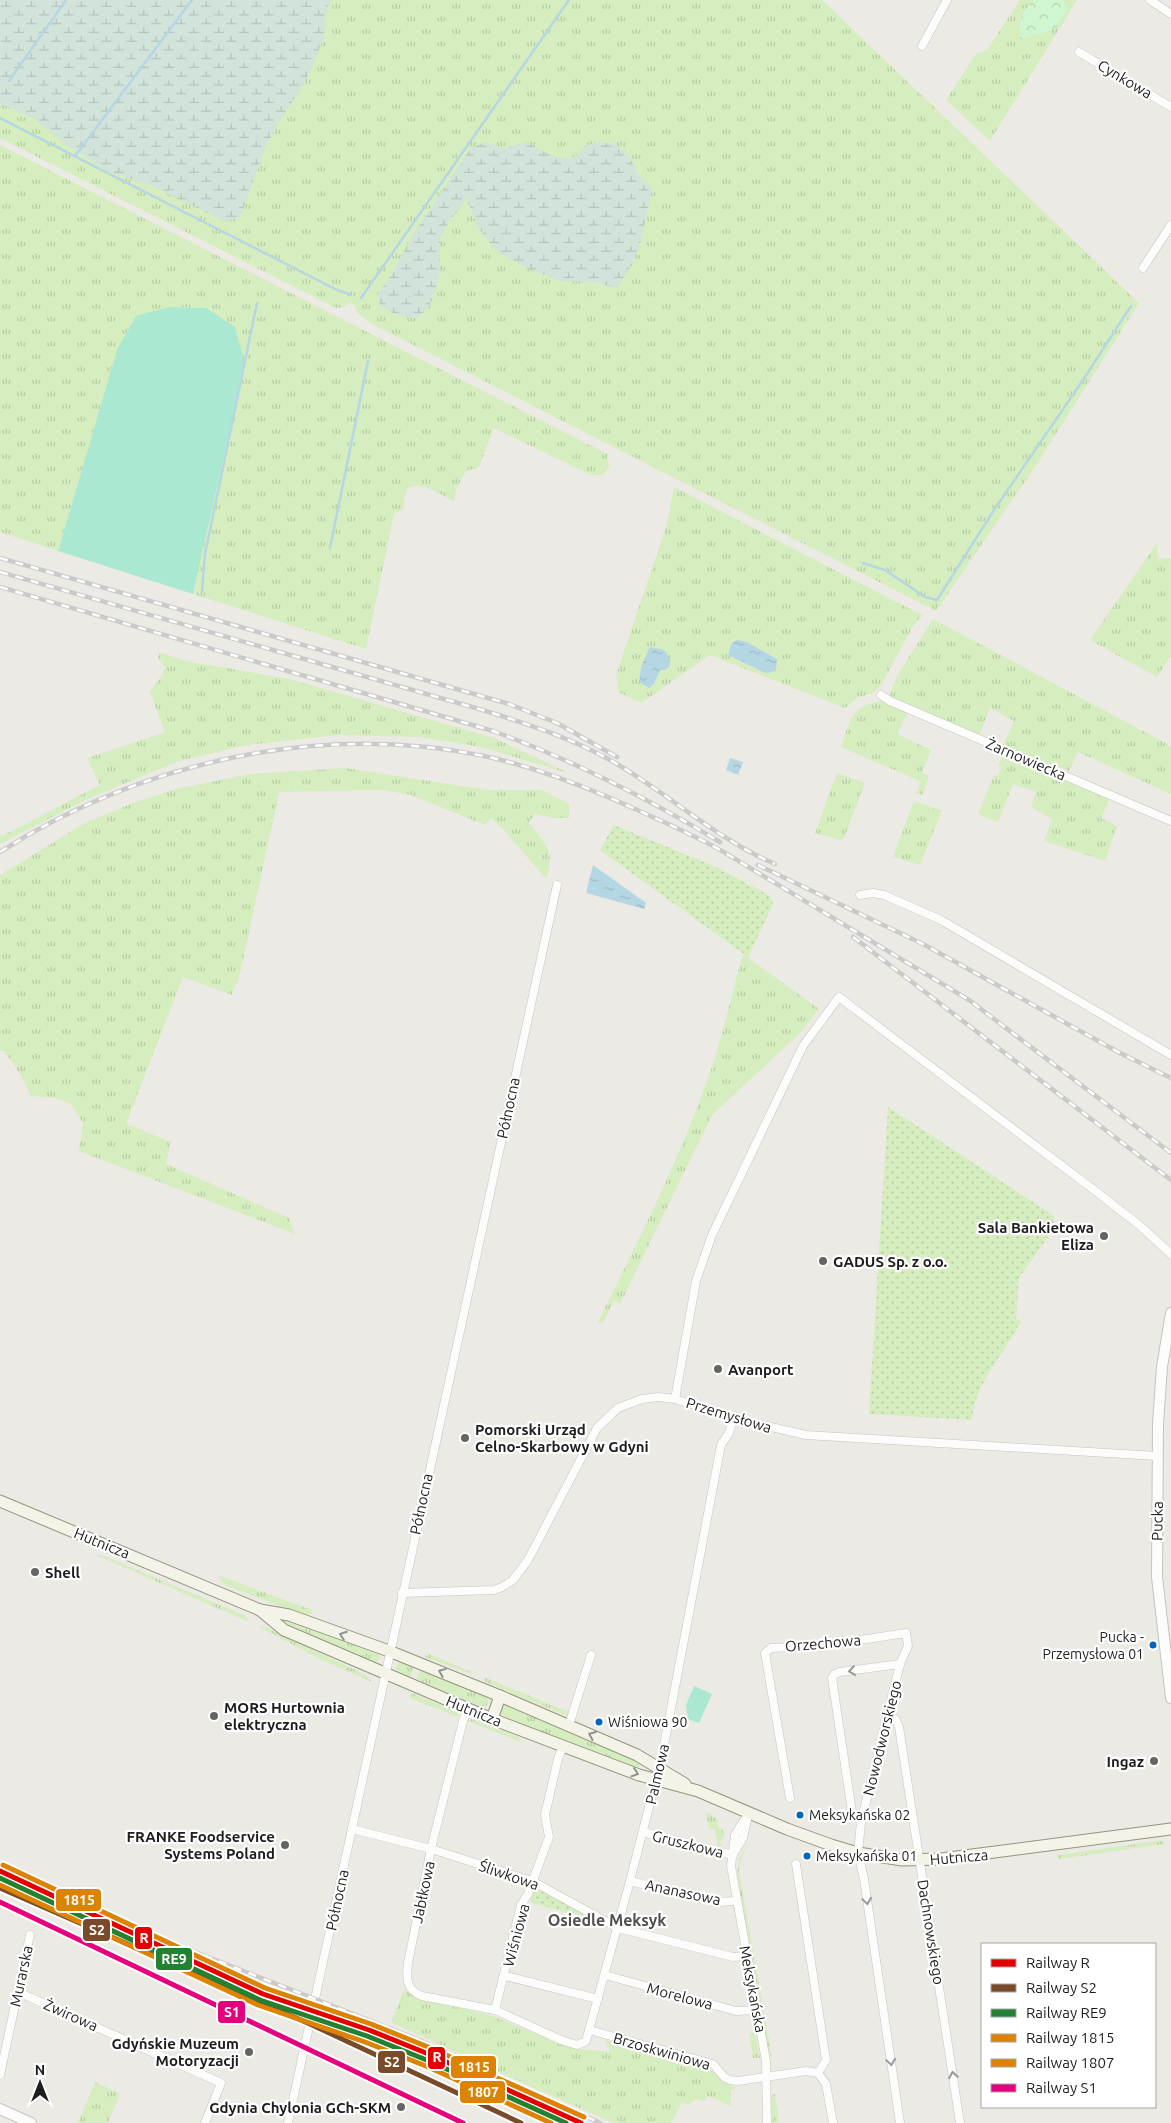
<svg xmlns="http://www.w3.org/2000/svg" width="1171" height="2123" viewBox="0 0 1171 2123" font-family="Ubuntu,sans-serif">
<style>
.grass{fill:url(#grass-tufts)}
.wetland{fill:url(#wetland-marsh)}
.park{fill:url(#park-crowns)}
.garden{fill:url(#garden-dots)}
.pitch{fill:#abe8d1}
.water{fill:url(#water-ripples)}
.lines{fill:none;stroke-linecap:round;stroke-linejoin:round}
.stream{stroke:#b4d7e3;stroke-width:2.5}
.minor-casing{stroke:#c4c4c1;stroke-width:9}
.tertiary-casing{stroke:#c4c4c1;stroke-width:12}
.secondary-casing{stroke:#93957c;stroke-width:13}
.minor{stroke:#fcfcfb;stroke-width:8}
.tertiary{stroke:#fcfcfb;stroke-width:10}
.secondary{stroke:#f3f3e8;stroke-width:11}
.rail-casing{stroke:#cacac9;stroke-width:4.5}
.rail{stroke:#fff;stroke-width:2.5;stroke-dasharray:8;stroke-linecap:butt}
.rail-1-casing{stroke:#fff;stroke-width:9}
.rail-2-casing{stroke:#fff;stroke-width:9}
.rail-3-casing{stroke:#fff;stroke-width:9}
.rail-4-casing{stroke:#fff;stroke-width:9}
.rail-5-casing{stroke:#fff;stroke-width:9}
.rail-6-casing{stroke:#fff;stroke-width:9}
.rail-1{stroke:#e50000;stroke-width:5}
.rail-2{stroke:#7a4b2a;stroke-width:5}
.rail-3{stroke:#238132;stroke-width:5}
.rail-4{stroke:#dd8304;stroke-width:5}
.rail-5{stroke:#dd8304;stroke-width:5}
.rail-6{stroke:#e5007d;stroke-width:5}
.oneway{stroke:#93938d}
.oneway2{stroke:#989897}
.poi-dot{fill:#656563;stroke:#fff;stroke-width:2}
.bus-dot{fill:#0065bd;stroke:#fff;stroke-width:2}
.labels{text-anchor:middle;dominant-baseline:central;stroke-width:4.5;stroke-linejoin:round;paint-order:stroke}
.bus-label{font-size:14px;fill:#1d1d1d;stroke:#fff;text-anchor:start}
.street-label{font-size:15px;fill:#1d1d1d;stroke:#fff}
.poi-label{font-size:15px;font-weight:bold;fill:#1d1d1d;stroke:#fff;text-anchor:end}
.neighbourhood-label{font-size:16px;font-weight:bold;fill:#505050;stroke:#fff}
.line-badge{stroke:#fff;stroke-width:2}
.badge-label{font-size:14px;text-anchor:middle;font-weight:bold;fill:#fff}
</style>
<defs>
<pattern id="grass-tufts" width="24" height="20" patternUnits="userSpaceOnUse" patternTransform="scale(1.25)"><rect width="24" height="20" fill="#d6edbf"/><path d="M3 7l-1-3M5 7V3M7 7l1-3M15 17l-1-3M17 17v-4M19 17l1-3" fill="none" stroke="#b7cba4"/></pattern>
<pattern id="wetland-marsh" width="20" height="14" patternUnits="userSpaceOnUse" patternTransform="scale(1.25)"><rect width="20" height="14" fill="#d2e4da"/><path d="M1 5h8M5 5V1M11 12h8M15 12V8" fill="none" stroke="#b4c3bb"/></pattern>
<pattern id="park-crowns" width="20" height="18" patternUnits="userSpaceOnUse" patternTransform="scale(1.25)"><rect width="20" height="18" fill="#cff6d1"/><path d="M2 6a3 3 0 1 1 6 0M12 15a3 3 0 1 1 6 0" fill="none" stroke="#b1d2b3"/></pattern>
<pattern id="garden-dots" width="8" height="8" patternUnits="userSpaceOnUse" patternTransform="scale(1.25)"><rect width="8" height="8" fill="#d6edbf"/><path d="M2 2h.1M6 6h.1" fill="none" stroke="#b7cba4" stroke-width="1.8" stroke-linecap="round"/></pattern>
<pattern id="water-ripples" width="26" height="14" patternUnits="userSpaceOnUse" patternTransform="scale(1.25)"><rect width="26" height="14" fill="#b4d7e3"/><path d="M2 4q2-2 4 0t4 0M15 11q2-2 4 0t4 0" fill="none" stroke="#9ab8c2"/></pattern>
</defs>
<rect width="100%" height="100%" fill="#eceae4"/>
<g class="grass">
<path d="M0,0H822L1139,303L1035,467L936,611L374,325L357,313L355,306L350,303L344,307L336,308L0,138Z"/>
<path d="M1020,0H1077L990,141L946,100L976,54L987,50Z"/>
<path d="M0,145L607,454L609,468L603,475H591L494,428L479,467L466,471L456,489L454,501C439,495 425,481 408,488L404,499V508L394,514L366,649L193,594L245,363L206,308L170,307L117,350L58,551L0,532Z"/>
<path d="M674,487L922,615L912,628L881,685L873,693L857,698L845,708L710,655L641,703L618,692L616,675L667,524Z"/>
<path d="M1157,543L1158,559L1171,558V656L1157,677L1090,640Z"/>
<path d="M933,619L1171,746V794L1078,752L1069,771L1003,746L1014,721L990,708L979,736L901,703L890,695L896,678Z"/>
<path d="M159,652L186,661L290,679L494,738L571,774L481,747L420,737L339,735L246,745L179,761L85,800L0,844V833L2,836L100,785L87,758L165,732L150,692L162,675L165,667L158,659Z"/>
<path d="M884,701L908,712L897,734L931,750L922,773L929,776L923,795L917,793L920,781L841,747C851,719 851,704 884,701Z"/>
<path d="M1004,752L1110,798L1101,818L1117,826L1105,861L1044,841L1052,819L1031,807L1036,792L1013,784L998,822L978,814L994,775L998,776L1001,768L998,766Z"/>
<path d="M345,768L488,790H541L569,804V818H553L535,814L529,822C545,847 556,848 546,879L504,830L491,818L485,825L411,795L384,790L279,792L238,983L235,985L232,995L183,977L126,1124L171,1142L166,1164L289,1218L295,1234L79,1151L83,1123L71,1104L56,1098L31,1096L21,1075L4,1051L0,1050V875L85,823L133,803L176,789L250,774Z"/>
<path d="M837,773L865,783L843,841L815,833Z"/>
<path d="M914,801L942,811L920,865L893,857Z"/>
<path d="M743,954L819,1009L800,1033L712,1115L620,1304L614,1300L603,1323L598,1322C640,1237 684,1151 714,1061C725,1026 733,989 743,954Z"/>
<path d="M96,1555L107,1557L246,1616L249,1622Z"/>
<path d="M217,1575L312,1610L311,1615L296,1612L230,1587L223,1583Z"/>
<path d="M268,1612L378,1654L380,1658L376,1662H372L266,1614Z"/>
<path d="M263,1626L366,1675L372,1682L320,1659L259,1627Z"/>
<path d="M429,1654L472,1672L471,1674L425,1657Z"/>
<path d="M401,1662L414,1667L410,1677L396,1670V1666Z"/>
<path d="M420,1670L486,1697L489,1700L488,1705L483,1707L416,1679Z"/>
<path d="M484,1677L569,1712L568,1716L485,1682Z"/>
<path d="M412,1693L459,1713L458,1717L410,1698Z"/>
<path d="M505,1705L600,1744L640,1763L638,1770L589,1752L500,1714L502,1707Z"/>
<path d="M472,1719L518,1737L523,1743L468,1721Z"/>
<path d="M706,1812L712,1814L718,1821L717,1823L720,1829H723L724,1836L720,1842L722,1844L720,1848L718,1846L715,1830L709,1829Z"/>
<path d="M1164,1840V1844L1059,1859L1058,1855Z"/>
<path d="M747,1843L740,1863L739,1871L772,2057H770L737,1876L739,1859Z"/>
<path d="M404,1990L417,1997L436,2003L490,2015L570,2048L610,2052L605,2040L714,2072L723,2083L735,2087V2089L731,2090V2106L708,2096L705,2101L696,2099L688,2105L682,2102L671,2123H614L538,2090L391,2022Z"/>
<path d="M749,2033H755L760,2058H753Z"/>
<path d="M95,2082L120,2094L108,2123H78Z"/>
<path d="M775,2094L779,2123H772L771,2096Z"/>
</g>
<g class="wetland">
<path d="M0,0H331L327,9L324,38L311,69L300,91L283,115L267,144L240,217L226,222L151,186L107,171L64,143L33,118L0,104Z"/>
<path d="M485,142L504,148L526,142C546,151 569,171 585,146L599,142L616,144L630,158L638,174L652,189L641,241L633,263L617,288L594,282L560,281L520,265L495,250L478,227L466,197L460,208L448,223L440,239V270L436,289L429,307L417,318C403,317 392,314 380,306L377,295L392,274L412,236L471,148Z"/>
</g>
<path class="park" d="M1034,0H1063L1068,8L1055,29L1020,40C1018,24 1021,11 1034,0Z"/>
<g class="garden">
<path d="M614,825L716,867L770,896L773,904L748,957L600,850Z"/>
<path d="M888,1107L1054,1216V1228L1019,1278L1016,1319L1021,1321C1005,1353 975,1382 972,1420L869,1414Z"/>
<path d="M537,1889L595,1917V1919L535,1904L531,1901L530,1897L533,1890Z"/>
</g>
<g class="pitch">
<path d="M170,307L206,308L235,327L245,363L193,594L58,551L117,350L136,316Z"/>
<path d="M694,1686L712,1694L699,1723L688,1719L686,1705Z"/>
</g>
<g class="water">
<path d="M737,640L747,642L777,659L776,670L768,673L763,672L728,655L732,643Z"/>
<path d="M650,647L664,650L670,658L669,667L665,670H660L654,684L649,688L640,683C638,670 645,658 650,647Z"/>
<path d="M730,758L743,762L738,775L726,770Z"/>
<path d="M593,865L646,903L644,909L586,893Z"/>
</g>
<g class="lines">
<g class="stream">
<path d="M9,81L66,0"/>
<path d="M0,118L339,291L350,294"/>
<path d="M75,156L192,0"/>
<path d="M361,298L569,0"/>
<path d="M330,548L368,361"/>
<path d="M863,563L885,570L925,597L937,600L994,510L1083,380L1131,306"/>
<path d="M202,592L205,554L257,303"/>
</g>
<defs>
<g id="minor">
<path d="M1150,0L1171,14"/>
<path d="M922,46L947,0"/>
<path d="M1079,52L1171,107"/>
<path d="M1143,268L1171,225"/>
<path d="M881,695L890,701L1171,821"/>
<path d="M860,895L873,893L884,895L941,920L1171,1055"/>
<path d="M675,1399L696,1281L712,1235L803,1046L839,997L1098,1193L1138,1224L1171,1254"/>
<path d="M402,1593L494,1590L502,1587L513,1580L528,1560L597,1428L618,1408L642,1399L658,1397L675,1399L745,1421L806,1435L1157,1456"/>
<path d="M468,1709L463,1721L431,1849L408,1963C406,1978 406,1990 422,1996L495,2010L561,2040L577,2045L586,2041L630,1881L662,1756L721,1445L729,1433L734,1416"/>
<path d="M889,1715L896,1720L899,1727L960,2123"/>
<path d="M569,1725L591,1655"/>
<path d="M790,1798L765,1653L771,1648L821,1646L906,1633L908,1646L900,1664L861,1822L858,1853L864,1879L900,2123"/>
<path d="M749,1813L735,1835L731,1866L766,2061L767,2123"/>
<path d="M861,1822L852,1812L832,1678L835,1674L840,1672L900,1664"/>
<path d="M352,1829L431,1849L532,1881L618,1928L733,1957L746,1956"/>
<path d="M643,1832L733,1855"/>
<path d="M734,1853L743,1838L747,1820"/>
<path d="M796,1864L826,2060L818,2073"/>
<path d="M630,1881L716,1902L736,1901"/>
<path d="M605,1975L736,2011L757,2010"/>
<path d="M505,1976L598,1999"/>
<path d="M18,1992L221,2083L205,2123"/>
<path d="M495,2010L521,1905L528,1894L549,1837L545,1815L558,1759L563,1746"/>
<path d="M589,2030L713,2064L724,2077L730,2080L738,2081L806,2071L818,2073"/>
<path d="M818,2073L826,2084L833,2123"/>
<path d="M0,2075L30,1935"/>
<path d="M288,2123L557,885"/>
</g>
<g id="tertiary">
<path d="M1171,1313L1162,1367L1158,1424L1157,1577L1171,1698"/>
<path d="M0,2109L31,2123"/>
</g>
<g id="secondary">
<path d="M0,1501L260,1610L289,1615L389,1651L500,1696L637,1755L685,1784"/>
<path d="M260,1610L284,1630L492,1719L639,1775L698,1791L787,1829L831,1845L858,1853L902,1860L941,1859L1171,1829"/>
<path d="M492,1719L500,1696"/>
</g>
</defs>
<use href="#minor" class="minor-casing"/>
<use href="#tertiary" class="tertiary-casing"/>
<use href="#secondary" class="secondary-casing"/>
<use href="#minor" class="minor"/>
<use href="#tertiary" class="tertiary"/>
<use href="#secondary" class="secondary"/>
<defs>
<g id="rail">
<path d="M0,558L509,704L557,723L617,757"/>
<path d="M0,572L479,709C525,723 575,739 617,764C671,796 717,839 775,864"/>
<path d="M0,587L493,731C573,760 647,798 720,842"/>
<path d="M0,852C141,762 319,722 484,756C540,768 592,789 644,813C672,826 700,838 727,854L969,1000L1171,1153"/>
<path d="M758,865L923,944L1120,1053L1171,1078"/>
<path d="M853,937L1171,1180"/>
<path d="M0,1863L118,1920L190,1950L422,2041L600,2123"/>
</g>
</defs>
<use href="#rail" class="rail-casing"/>
<use href="#rail" class="rail"/>
<defs>
<path id="rail-1" d="M0,1871L263,1994L369,2030L431,2055L581,2123"/>
<path id="rail-2" d="M0,1888L310,2024L521,2123"/>
<path id="rail-3" d="M0,1878L260,2000L367,2036L429,2061L566,2123"/>
<path id="rail-4" d="M3,1865L265,1988L371,2024L433,2049L584,2117"/>
<path id="rail-5" d="M0,1885L258,2005L365,2042L426,2066L551,2123"/>
<path id="rail-6" d="M0,1902L463,2123"/>
</defs>
<use href="#rail-1" class="rail-1-casing"/>
<use href="#rail-2" class="rail-2-casing"/>
<use href="#rail-3" class="rail-3-casing"/>
<use href="#rail-4" class="rail-4-casing"/>
<use href="#rail-5" class="rail-5-casing"/>
<use href="#rail-6" class="rail-6-casing"/>
<use href="#rail-1" class="rail-1"/>
<use href="#rail-2" class="rail-2"/>
<use href="#rail-3" class="rail-3"/>
<use href="#rail-4" class="rail-4"/>
<use href="#rail-5" class="rail-5"/>
<use href="#rail-6" class="rail-6"/>
</g>
<defs><path id="oneway-chevron" d="M-2-3.5L2.5 0L-2 3.5" fill="none" stroke-width="1.6" stroke-linecap="round" stroke-linejoin="round" transform="scale(1.25)"/></defs>
<g class="oneway">
<use href="#oneway-chevron" transform="translate(343 1635) rotate(-160)"/>
<use href="#oneway-chevron" transform="translate(442 1672) rotate(-158)"/>
<use href="#oneway-chevron" transform="translate(592 1735) rotate(-156)"/>
<use href="#oneway-chevron" transform="translate(635 1773) rotate(19)"/>
</g>
<g class="oneway2">
<use href="#oneway-chevron" transform="translate(852 1671) rotate(172)"/>
<use href="#oneway-chevron" transform="translate(867 1901) rotate(82)"/>
<use href="#oneway-chevron" transform="translate(891 2062) rotate(82)"/>
<use href="#oneway-chevron" transform="translate(953 2075) rotate(-99)"/>
</g>
<g class="poi-dot">
<circle cx="1104" cy="1236" r="5"/>
<circle cx="823" cy="1261" r="5"/>
<circle cx="718" cy="1369" r="5"/>
<circle cx="465" cy="1438" r="5"/>
<circle cx="35" cy="1572" r="5"/>
<circle cx="214" cy="1716" r="5"/>
<circle cx="1154" cy="1761" r="5"/>
<circle cx="285" cy="1845" r="5"/>
<circle cx="249" cy="2052" r="5"/>
<circle cx="401" cy="2107" r="5"/>
</g>
<g class="bus-dot">
<circle cx="1153" cy="1645" r="4.5"/>
<circle cx="599" cy="1722" r="4.5"/>
<circle cx="800" cy="1815" r="4.5"/>
<circle cx="807" cy="1856" r="4.5"/>
</g>
<g class="labels">
<g class="bus-label">
<text x="1144" y="1637" text-anchor="end">Pucka -<tspan x="1144" dy="17">Przemysłowa 01</tspan></text>
<text x="608" y="1722">Wiśniowa 90</text>
<text x="809" y="1815">Meksykańska 02</text>
<text x="816" y="1856">Meksykańska 01</text>
</g>
<g class="street-label">
<text transform="translate(1125 79) rotate(31)">Cynkowa</text>
<text transform="translate(1026 759) rotate(23)">Żarnowiecka</text>
<text transform="translate(508 1108) rotate(-78)">Północna</text>
<text transform="translate(729 1415) rotate(17)">Przemysłowa</text>
<text transform="translate(421 1504) rotate(-78)">Północna</text>
<text transform="translate(1157 1521) rotate(-89)">Pucka</text>
<text transform="translate(102 1543) rotate(22)">Hutnicza</text>
<text transform="translate(823 1643) rotate(-5)">Orzechowa</text>
<text transform="translate(474 1711) rotate(22)">Hutnicza</text>
<text transform="translate(882 1738) rotate(-76)">Nowodworskiego</text>
<text transform="translate(657 1774) rotate(-77)">Palmowa</text>
<text transform="translate(688 1844) rotate(14)">Gruszkowa</text>
<text transform="translate(959 1857) rotate(-5)">Hutnicza</text>
<text transform="translate(509 1875) rotate(19)">Śliwkowa</text>
<text transform="translate(423 1892) rotate(-78)">Jabłkowa</text>
<text transform="translate(683 1892) rotate(12)">Ananasowa</text>
<text transform="translate(337 1900) rotate(-78)">Północna</text>
<text transform="translate(931 1932) rotate(81)">Dachnowskiego</text>
<text transform="translate(516 1935) rotate(-75)">Wiśniowa</text>
<text transform="translate(21 1976) rotate(-78)">Murarska</text>
<text transform="translate(753 1989) rotate(79)">Meksykańska</text>
<text transform="translate(680 1996) rotate(15)">Morelowa</text>
<text transform="translate(71 2015) rotate(24)">Żwirowa</text>
<text transform="translate(662 2051) rotate(16)">Brzoskwiniowa</text>
</g>
<g class="poi-label">
<text x="1094" y="1227">Sala Bankietowa<tspan x="1094" dy="17">Eliza</tspan></text>
<text x="833" y="1261" text-anchor="start">GADUS Sp. z o.o.</text>
<text x="728" y="1369" text-anchor="start">Avanport</text>
<text x="475" y="1429" text-anchor="start">Pomorski Urząd<tspan x="475" dy="17">Celno-Skarbowy w Gdyni</tspan></text>
<text x="45" y="1572" text-anchor="start">Shell</text>
<text x="224" y="1707" text-anchor="start">MORS Hurtownia<tspan x="224" dy="17">elektryczna</tspan></text>
<text x="1144" y="1761">Ingaz</text>
<text x="275" y="1836">FRANKE Foodservice<tspan x="275" dy="17">Systems Poland</tspan></text>
<text x="239" y="2043">Gdyńskie Muzeum<tspan x="239" dy="17">Motoryzacji</tspan></text>
<text x="391" y="2107">Gdynia Chylonia GCh-SKM</text>
</g>
<g class="neighbourhood-label">
<text x="607" y="1920">Osiedle Meksyk</text>
</g>
</g>
<g class="line-badge">
<rect x="55" y="1888" width="47" height="24" rx="5" fill="#dd8304"/>
<rect x="82" y="1918" width="29" height="24" rx="5" fill="#7a4b2a"/>
<rect x="134" y="1926" width="19" height="24" rx="5" fill="#e50000"/>
<rect x="155" y="1947" width="38" height="24" rx="5" fill="#238132"/>
<rect x="217" y="2000" width="29" height="24" rx="5" fill="#e5007d"/>
<rect x="427" y="2046" width="19" height="24" rx="5" fill="#e50000"/>
<rect x="377" y="2050" width="29" height="24" rx="5" fill="#7a4b2a"/>
<rect x="450" y="2055" width="47" height="24" rx="5" fill="#dd8304"/>
<rect x="459" y="2080" width="47" height="24" rx="5" fill="#dd8304"/>
</g>
<g class="badge-label">
<text x="79" y="1905">1815</text>
<text x="97" y="1935">S2</text>
<text x="144" y="1943">R</text>
<text x="174" y="1964">RE9</text>
<text x="232" y="2017">S1</text>
<text x="437" y="2062">R</text>
<text x="392" y="2067">S2</text>
<text x="474" y="2072">1815</text>
<text x="483" y="2097">1807</text>
</g>
<rect x="981" y="1943" width="175" height="165" fill="#ffffff" stroke="#a5a5a5"/>
<rect x="991" y="1959" width="25" height="8" fill="#e50000" stroke="#a5a5a5"/>
<text x="1026" y="1968" font-size="15" fill="#1d1d1d">Railway R</text>
<rect x="991" y="1984" width="25" height="8" fill="#7a4b2a" stroke="#a5a5a5"/>
<text x="1026" y="1993" font-size="15" fill="#1d1d1d">Railway S2</text>
<rect x="991" y="2009" width="25" height="8" fill="#238132" stroke="#a5a5a5"/>
<text x="1026" y="2018" font-size="15" fill="#1d1d1d">Railway RE9</text>
<rect x="991" y="2034" width="25" height="8" fill="#dd8304" stroke="#a5a5a5"/>
<text x="1026" y="2043" font-size="15" fill="#1d1d1d">Railway 1815</text>
<rect x="991" y="2059" width="25" height="8" fill="#dd8304" stroke="#a5a5a5"/>
<text x="1026" y="2068" font-size="15" fill="#1d1d1d">Railway 1807</text>
<rect x="991" y="2084" width="25" height="8" fill="#e5007d" stroke="#a5a5a5"/>
<text x="1026" y="2093" font-size="15" fill="#1d1d1d">Railway S1</text>
<g transform="translate(40 2083)" stroke="#ffffff" stroke-width="4" paint-order="stroke">
<path d="M0-4L9 19L0 12L-9 19Z" fill="#1d1d1d"/>
<text y="-8" font-size="14" font-weight="bold" text-anchor="middle" fill="#1d1d1d">N</text>
</g>
</svg>
